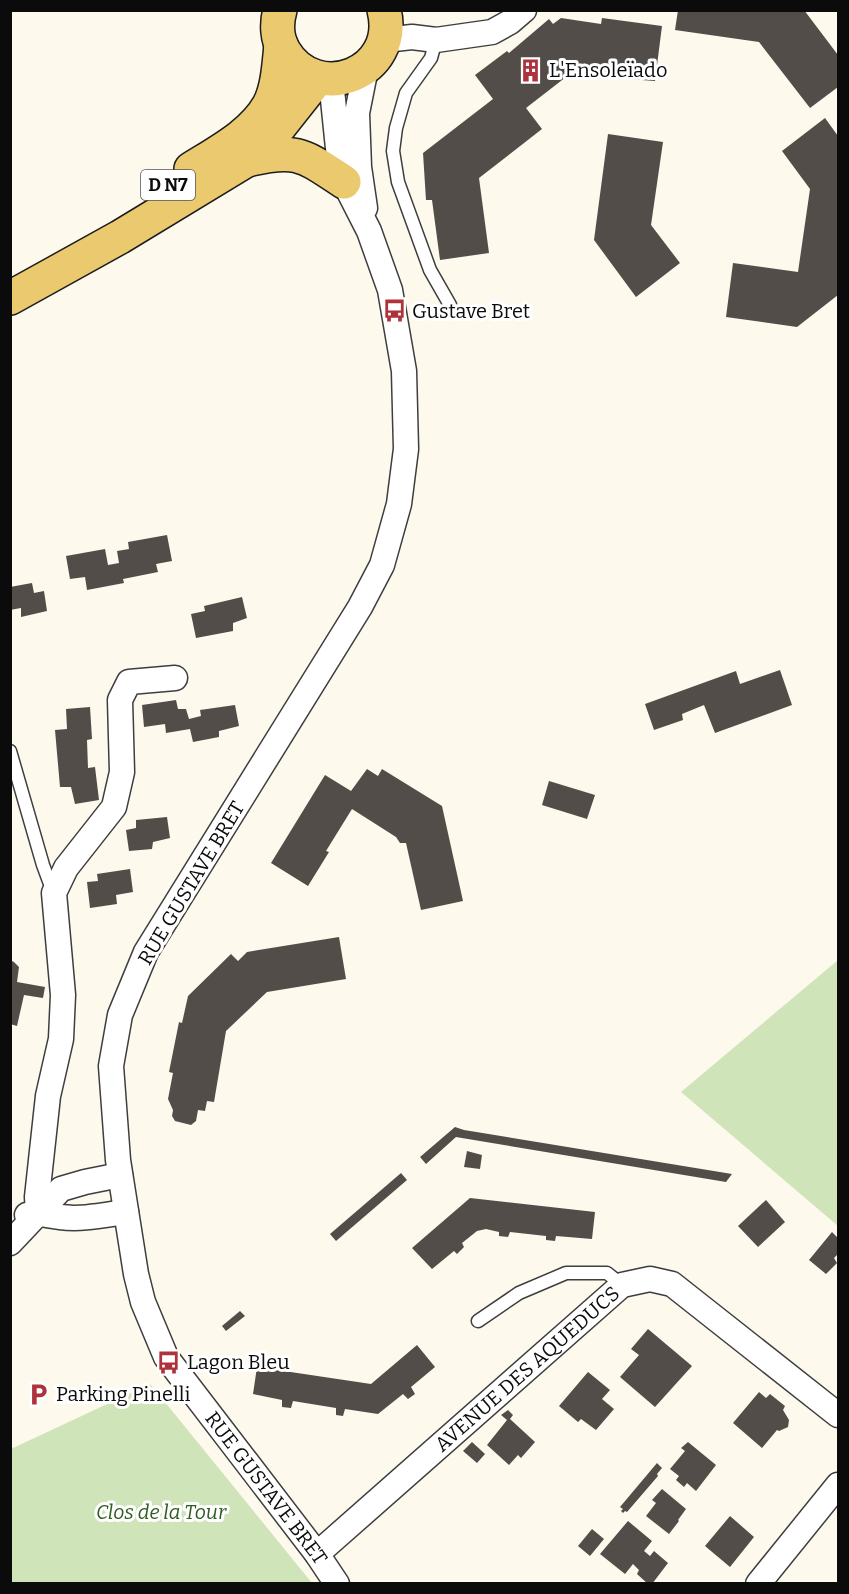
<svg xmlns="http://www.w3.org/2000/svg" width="849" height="1594" viewBox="0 0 849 1594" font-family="Bitter,serif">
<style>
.green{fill:#d0e4b9}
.building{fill:#534d49}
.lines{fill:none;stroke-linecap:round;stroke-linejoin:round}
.service-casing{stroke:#3e3e3e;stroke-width:15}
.minor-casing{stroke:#3e3e3e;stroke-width:27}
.primary-casing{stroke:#1c1c1c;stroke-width:36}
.service{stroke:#fff;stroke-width:12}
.minor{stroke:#fff;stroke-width:24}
.primary{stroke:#ebc96e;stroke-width:33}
.labels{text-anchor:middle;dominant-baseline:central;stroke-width:6;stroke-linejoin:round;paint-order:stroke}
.shield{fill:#fff;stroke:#545454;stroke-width:1.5}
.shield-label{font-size:18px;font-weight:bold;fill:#0b0b0b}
.poi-label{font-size:20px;fill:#0b0b0b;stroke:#fff;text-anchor:start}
.street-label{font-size:20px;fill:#0b0b0b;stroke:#fff}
.park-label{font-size:20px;font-style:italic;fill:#305c23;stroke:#fff}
</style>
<rect width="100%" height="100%" fill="#fdf9ec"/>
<g class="green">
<path d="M838,960V1226L681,1092Z"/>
<path d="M150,1384L160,1396L312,1583H11V1447L13,1448Z"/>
</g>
<g class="building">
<path d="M678,10H804L838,55V87L810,108L759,42L675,30Z"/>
<path d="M561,18L601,24L602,18L662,26L655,81L615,78V76L588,72L584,68L568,80L566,77L526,108L542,129L479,178L489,253L440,260L432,200H426L423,153L493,99L475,75L507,51L509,53L549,19L553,24Z"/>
<path d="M825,118L838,136V295L797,327L726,317L733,263L798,272L810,189L782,151Z"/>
<path d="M608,134L663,142L651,225L680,263L636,297L594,240Z"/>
<path d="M167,535L172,561L156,564L158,572L123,579L124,583L87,590L85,577L70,579L66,556L105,549L108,565L119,563L117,551L129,549L128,542Z"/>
<path d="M32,583L34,593L44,591L47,611L21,617V608L10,610V587Z"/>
<path d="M242,597L247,618L233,623V631L196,638L191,614L205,611L204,606Z"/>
<path d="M780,670L792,705L715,733L704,705L682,714L683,720L654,730L645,704L736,671L740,684Z"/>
<path d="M176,700L178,709H186L189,719L201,716L200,710L235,705L239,726L219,731V737L193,742L190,729L166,733L165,724L144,727L142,705Z"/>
<path d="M90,707L92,739L87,740L88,768L95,767L99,800L75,804L71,787H60L55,730L67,729L66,709Z"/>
<path d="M367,769L378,776L382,769L442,806L463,901L421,910L406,843H400L396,837L352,809L326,851L329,852L308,886L271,863L325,775L351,791Z"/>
<path d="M549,781L595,795L587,819L542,805Z"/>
<path d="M167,817L170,838L153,842L152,849L129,851L126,830L136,828V820Z"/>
<path d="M130,869L133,892L116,895L117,904L90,908L87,882L98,881L97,874Z"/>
<path d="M339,937L346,979L267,992L226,1031L214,1102L207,1101L205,1111L198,1110L196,1121L191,1125L175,1121L172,1116L173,1110L168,1099L173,1073L169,1072L179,1022L182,1023L188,996L231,954L238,961L247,952Z"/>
<path d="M10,960L14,962L19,967L17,982L45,987L43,998L24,995L17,1026L10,1024Z"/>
<path d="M455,1127L464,1130L732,1174L726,1182L456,1137L426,1164L420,1157Z"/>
<path d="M467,1151L482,1155L480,1169L464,1167Z"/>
<path d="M401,1173L407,1180L336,1241L330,1234Z"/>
<path d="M470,1198L595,1212L592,1239L556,1236L555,1241L546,1240V1236L510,1232L508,1237L499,1236V1232L486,1229L477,1231L462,1243L464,1247L457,1254L454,1251L432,1269L412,1248Z"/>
<path d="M766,1200L785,1222L758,1247L738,1226Z"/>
<path d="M832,1232L838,1238V1254L834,1258L837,1263L826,1274L809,1260Z"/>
<path d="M240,1311L245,1316L226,1331L222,1326Z"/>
<path d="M648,1329L692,1366L655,1407L620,1377L639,1355L631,1349Z"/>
<path d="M417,1345L435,1367L411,1387L415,1394L408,1399L403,1394L378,1414L345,1409L343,1416L336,1415V1408L293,1401L291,1408L282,1407V1400L253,1394L257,1367L371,1384Z"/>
<path d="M588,1372L610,1390L602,1399L614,1409L596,1430L581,1419L578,1422L559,1406Z"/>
<path d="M759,1392L766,1398L770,1394L785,1406L783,1410L789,1420L788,1427L779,1431L777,1430L762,1448L733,1423Z"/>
<path d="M508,1410L513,1415L510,1419L535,1442L521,1458L518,1455L509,1465L487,1445L507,1420L501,1415Z"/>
<path d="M472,1442L485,1454L477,1463L463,1451Z"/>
<path d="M688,1442L716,1465L696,1491L687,1483L684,1487L676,1480L679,1476L670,1469L685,1451L681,1448Z"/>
<path d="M657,1463L662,1468L657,1474L658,1476L627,1512L625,1511L623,1513L621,1511L623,1509L620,1507Z"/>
<path d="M662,1489L686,1509L678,1520L679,1521L669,1534L646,1516L656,1503L652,1500Z"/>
<path d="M730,1516L754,1537L730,1567L705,1546Z"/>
<path d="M628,1521L652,1541L644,1551L650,1556L654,1551L668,1563L652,1584H648L637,1574L639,1570L633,1564L625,1574L600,1554Z"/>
<path d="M592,1529L604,1539L590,1556L578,1546Z"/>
</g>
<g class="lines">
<defs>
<g id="service">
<path d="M436,40L431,58L406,93L396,128L393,151L398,182L430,270L450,305"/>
<path d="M10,751L43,865L53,892"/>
<path d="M478,1321L519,1293L566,1273H607L622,1285"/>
</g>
<g id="minor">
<path d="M385,40L412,37L436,40L492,32L510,22L524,10"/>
<path id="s1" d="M331,80L339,158L344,182L369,231L390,290L404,371L406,449L399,504L382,565L360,607L146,952L120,1015L111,1066L118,1160L136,1274L143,1302L166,1357L317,1554L337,1584"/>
<path d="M365,208L359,167L357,113L366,68"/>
<path d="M38,1212L37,1197L48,1096L61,1039L63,995L54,893L66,868L114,807L122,772L120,700L129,682L175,678"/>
<path d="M27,1215C40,1212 48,1216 60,1217C82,1220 104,1215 126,1212"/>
<path d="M10,1243L61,1189L85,1182L120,1175"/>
<path id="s2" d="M317,1554L622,1285L650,1279L672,1284L838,1415"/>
<path d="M758,1584L838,1485"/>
</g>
<g id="primary">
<path d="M280,10C276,24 277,39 284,51C317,106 400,73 384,10"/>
<path d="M247,160C298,148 303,155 344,182"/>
<path d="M191,169C218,152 253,134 269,105C278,88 279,64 281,45"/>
<path d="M10,298L120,237L247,160L272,136L318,78"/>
</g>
</defs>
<use href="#service" class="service-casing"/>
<use href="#minor" class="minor-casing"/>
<use href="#primary" class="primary-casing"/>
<use href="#service" class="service"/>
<use href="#minor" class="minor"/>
<use href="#primary" class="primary"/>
</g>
<defs>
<symbol id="building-bare" viewBox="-9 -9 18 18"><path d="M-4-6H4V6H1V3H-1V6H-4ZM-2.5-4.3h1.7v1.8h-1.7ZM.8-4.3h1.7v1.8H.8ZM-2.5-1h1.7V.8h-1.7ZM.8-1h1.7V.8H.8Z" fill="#ad323b" stroke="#fff" stroke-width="2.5" paint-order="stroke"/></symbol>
<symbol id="bus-bare" viewBox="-9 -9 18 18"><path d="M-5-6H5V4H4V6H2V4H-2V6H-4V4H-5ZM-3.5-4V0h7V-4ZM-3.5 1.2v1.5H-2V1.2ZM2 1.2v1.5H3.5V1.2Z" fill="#ad323b" stroke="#fff" stroke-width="2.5" paint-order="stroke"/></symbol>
<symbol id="parking-bare" viewBox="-9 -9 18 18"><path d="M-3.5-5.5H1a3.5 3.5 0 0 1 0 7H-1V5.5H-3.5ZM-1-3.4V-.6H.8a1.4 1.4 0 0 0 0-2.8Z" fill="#ad323b" stroke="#fff" stroke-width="2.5" paint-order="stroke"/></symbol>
</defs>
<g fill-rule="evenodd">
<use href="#building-bare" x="514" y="54" width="33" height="33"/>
<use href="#bus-bare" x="378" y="294" width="33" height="33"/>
<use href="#bus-bare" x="152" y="1346" width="33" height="33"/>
<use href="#parking-bare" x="22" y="1378" width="33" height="33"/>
</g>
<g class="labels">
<rect class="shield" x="141" y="170" width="54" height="30" rx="4.5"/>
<g class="shield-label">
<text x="168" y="185">D N7</text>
</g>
<g class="poi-label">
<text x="549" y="70">L'Ensoleïado</text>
<text x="412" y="311">Gustave Bret</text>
<text x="187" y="1362">Lagon Bleu</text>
<text x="56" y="1394">Parking Pinelli</text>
</g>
<g class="street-label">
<text transform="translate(191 883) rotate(-59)">RUE GUSTAVE BRET</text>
<text stroke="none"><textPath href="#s2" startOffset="280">AVENUE DES AQUEDUCS</textPath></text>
<text stroke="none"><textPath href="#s1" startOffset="1536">RUE GUSTAVE BRET</textPath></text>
</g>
<g class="park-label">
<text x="161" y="1512">Clos de la Tour</text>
</g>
</g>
<rect width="849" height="1594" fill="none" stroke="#0b0b0b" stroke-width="24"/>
</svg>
